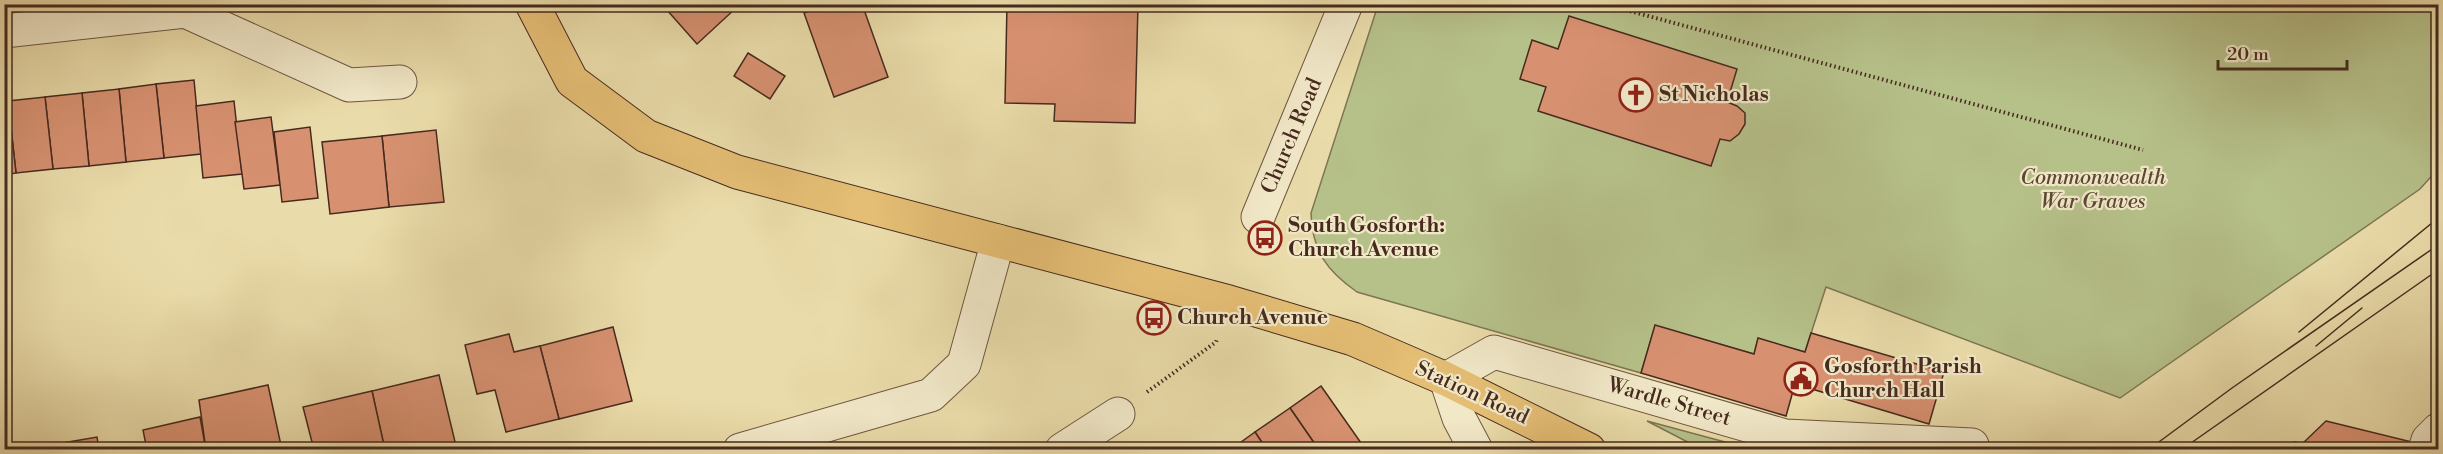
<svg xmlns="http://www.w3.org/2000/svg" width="2443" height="454" viewBox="0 0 2443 454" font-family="'Libre Bodoni',serif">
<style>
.green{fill:#b6c089;stroke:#7e7554;stroke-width:1.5}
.building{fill:#d79171;stroke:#462a1e;stroke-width:1.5}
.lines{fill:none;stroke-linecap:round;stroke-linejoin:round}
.minor-casing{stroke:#6f5641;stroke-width:35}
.major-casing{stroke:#462a1e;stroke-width:35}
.path{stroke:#462a1e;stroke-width:4;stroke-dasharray:1.5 3;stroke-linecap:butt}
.minor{stroke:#f1e8c8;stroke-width:33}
.major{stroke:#e5be75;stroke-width:33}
.tram{stroke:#462a1e;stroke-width:1.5}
.labels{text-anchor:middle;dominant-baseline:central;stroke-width:4.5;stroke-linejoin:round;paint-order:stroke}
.poi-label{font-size:21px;font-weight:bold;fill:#462a1e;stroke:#f1e8c8;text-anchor:start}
.street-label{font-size:21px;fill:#462a1e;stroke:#f1e8c8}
.park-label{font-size:21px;font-style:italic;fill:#5c4833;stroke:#f1e8c8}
</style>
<rect width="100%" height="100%" fill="#eadcaa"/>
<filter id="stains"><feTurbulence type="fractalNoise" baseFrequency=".00333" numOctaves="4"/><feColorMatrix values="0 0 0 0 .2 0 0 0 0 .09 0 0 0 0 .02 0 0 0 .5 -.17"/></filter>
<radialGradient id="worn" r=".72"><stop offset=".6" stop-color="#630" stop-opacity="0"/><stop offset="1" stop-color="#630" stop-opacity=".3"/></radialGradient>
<g class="green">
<path d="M1378,5H2438V169L2420,189L2120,398L1826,287L1805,352L1758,339L1754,354L1655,326L1641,373L1357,292C1327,271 1312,251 1311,213Z"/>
<path d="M1647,421L1751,449H1701Z"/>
</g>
<g class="building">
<path d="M674,4H733L736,8L697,44L667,10Z"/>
<path d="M862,4L888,77L834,97L804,13L827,4Z"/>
<path d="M1007,4H1138L1135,123L1054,121L1055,104L1005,103Z"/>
<path d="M1569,16L1737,69L1727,102L1737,106L1745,113V124L1739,134L1730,141L1720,139L1711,166L1538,111L1546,87L1520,79L1532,40L1558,49Z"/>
<path d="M748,53L785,76L770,99L734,76Z"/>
<path d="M194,80L201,154L164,158L156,84Z"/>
<path d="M156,84L164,158L126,162L119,89Z"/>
<path d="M119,89L126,162L89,166L82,93Z"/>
<path d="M82,93L89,166L53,169L45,97Z"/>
<path d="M45,97L53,169L16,173L8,101Z"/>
<path d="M4,101H8L16,173L4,175Z"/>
<path d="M234,101L242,174L203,178L196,106Z"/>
<path d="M271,117L280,185L244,189L235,122Z"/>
<path d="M310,127L318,198L282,202L274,132Z"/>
<path d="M436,130L444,202L389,207L382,136Z"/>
<path d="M382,136L389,207L330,214L322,142Z"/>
<path d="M1655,325L1754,354L1758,338L1805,352L1811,333L1944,372L1929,424L1795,384L1786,416L1641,373Z"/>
<path d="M613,327L632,401L559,419L540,346Z"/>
<path d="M509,334L514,352L540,346L559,419L506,432L495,390L477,394L465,345Z"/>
<path d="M439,375L456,446L441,450H385L372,391Z"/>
<path d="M268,385L282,450H206L199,400Z"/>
<path d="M1321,386L1366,450H1319L1290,408Z"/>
<path d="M372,391L385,450H314L303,407Z"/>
<path d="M1290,408L1319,450H1267L1255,432Z"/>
<path d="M200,417L206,450H147L143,430Z"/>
<path d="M2326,421L2412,442L2410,450H2292L2294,442L2302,444Z"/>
<path d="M1255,432L1267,450H1230Z"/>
<path d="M97,437L99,450H45V446Z"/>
</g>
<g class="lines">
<defs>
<g id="minor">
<path d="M4,31L185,11L349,85L400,82"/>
<path d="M1258,217L1346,4"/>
<path d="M740,450L931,395L964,364L998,241"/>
<path d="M1062,450L1118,414"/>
<path d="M1476,450L1459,418L1446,379L1494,352L1785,436L1972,445"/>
<path d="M2425,450L2428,440L2438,430"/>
</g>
<path id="major" d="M532,4L572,81L646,136L737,172L1229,302L1353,339L1446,379L1589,450"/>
</defs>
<use href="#minor" class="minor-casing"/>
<use href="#major" class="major-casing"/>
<g class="path">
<path d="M1604,4L2143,150"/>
<path d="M1147,392L1216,342L1217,339"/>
</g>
<use href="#minor" class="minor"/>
<use href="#major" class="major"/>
<g class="tram">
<path d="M2299,332L2438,218"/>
<path d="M2316,346L2362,308"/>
<path d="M2148,450L2232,388L2438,245"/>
<path d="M2181,450L2438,270"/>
</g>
</g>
<defs>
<symbol id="church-ring" viewBox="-11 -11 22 22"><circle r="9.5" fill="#f1e8c8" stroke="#8f2418" stroke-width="1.5"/><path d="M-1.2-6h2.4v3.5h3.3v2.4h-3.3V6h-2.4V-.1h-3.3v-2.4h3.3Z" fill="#8f2418"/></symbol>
<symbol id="bus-ring" viewBox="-11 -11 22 22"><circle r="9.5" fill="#f1e8c8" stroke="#8f2418" stroke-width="1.5"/><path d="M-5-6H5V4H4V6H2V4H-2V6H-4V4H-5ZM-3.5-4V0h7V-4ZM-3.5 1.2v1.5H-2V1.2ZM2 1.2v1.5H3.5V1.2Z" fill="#8f2418"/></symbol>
<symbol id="civic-ring" viewBox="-11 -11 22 22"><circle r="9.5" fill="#f1e8c8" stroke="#8f2418" stroke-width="1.5"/><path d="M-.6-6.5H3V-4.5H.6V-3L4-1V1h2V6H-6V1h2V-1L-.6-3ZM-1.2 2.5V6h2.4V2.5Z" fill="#8f2418"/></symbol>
</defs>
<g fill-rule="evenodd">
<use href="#church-ring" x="1617" y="76" width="38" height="38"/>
<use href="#bus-ring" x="1246" y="219" width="38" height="38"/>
<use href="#bus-ring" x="1135" y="299" width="38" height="38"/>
<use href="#civic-ring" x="1782" y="360" width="38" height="38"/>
</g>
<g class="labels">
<g class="poi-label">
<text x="1659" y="95">St Nicholas</text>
<text x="1288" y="226">South Gosforth:<tspan x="1288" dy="24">Church Avenue</tspan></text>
<text x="1177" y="318">Church Avenue</text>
<text x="1824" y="367">Gosforth Parish<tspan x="1824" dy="24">Church Hall</tspan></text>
</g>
<g class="street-label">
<text transform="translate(1292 136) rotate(-67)">Church Road</text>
<text transform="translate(1472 393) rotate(25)">Station Road</text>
<text transform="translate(1669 402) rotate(16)">Wardle Street</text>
</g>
<g class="park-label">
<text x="2093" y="178">Commonwealth<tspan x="2093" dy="24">War Graves</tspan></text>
</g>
</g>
<rect width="2443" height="454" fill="none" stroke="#eadcaa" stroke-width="24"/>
<rect x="6" y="6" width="2431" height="442" fill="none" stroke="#462a1e" stroke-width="3"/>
<rect x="12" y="12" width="2419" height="430" fill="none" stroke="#462a1e" stroke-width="1.5"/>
<path d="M2218 60v9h129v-9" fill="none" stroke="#462a1e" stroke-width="3"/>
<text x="2227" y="60" font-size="18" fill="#462a1e" stroke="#f1e8c8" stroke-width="4.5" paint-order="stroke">20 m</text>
<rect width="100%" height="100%" filter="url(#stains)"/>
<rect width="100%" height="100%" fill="url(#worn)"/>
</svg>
